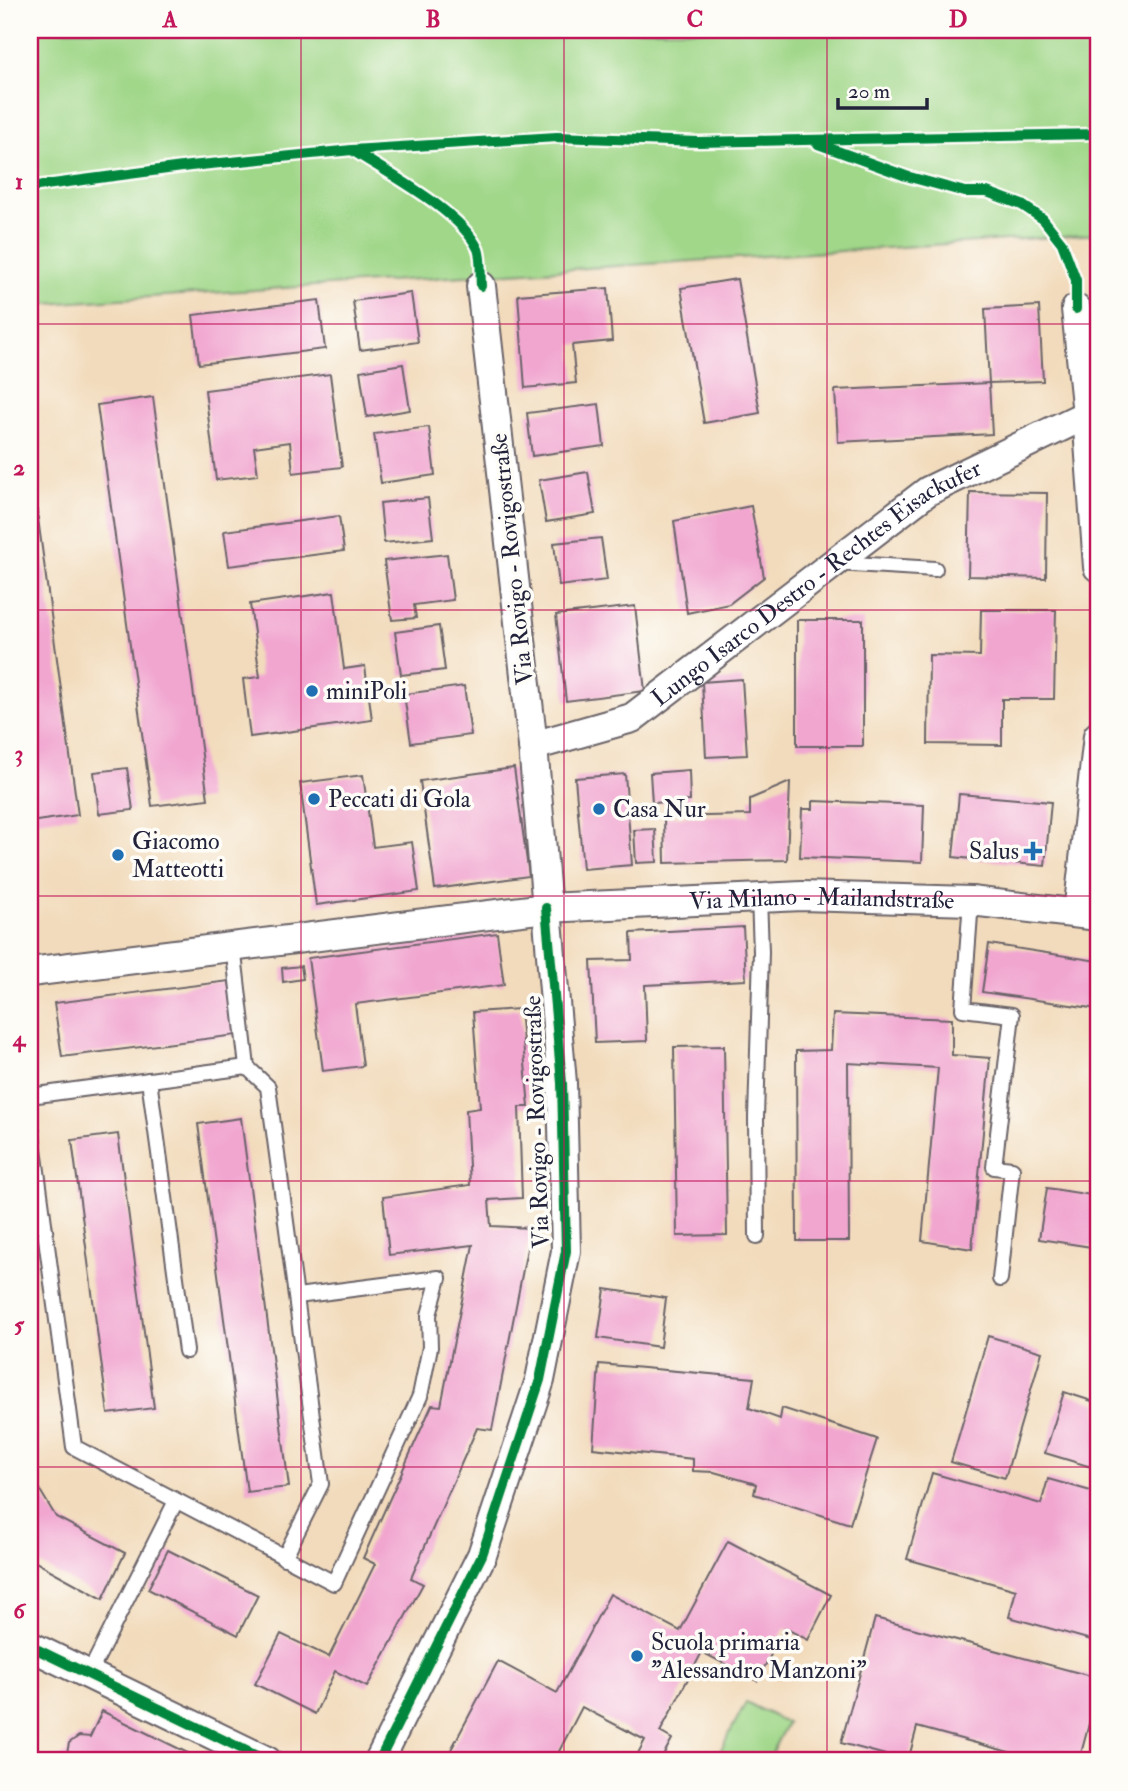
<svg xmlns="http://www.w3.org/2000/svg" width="1128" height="1791" viewBox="0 0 1128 1791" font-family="'IM FELL Double Pica',serif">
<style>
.green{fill:#a0d789;stroke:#617c62;stroke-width:2}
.building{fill:#f1a6d0}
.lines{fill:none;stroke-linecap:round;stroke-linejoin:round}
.lane-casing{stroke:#6b6368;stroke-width:18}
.street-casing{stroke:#6b6368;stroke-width:32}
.lane{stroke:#fff;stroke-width:14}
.street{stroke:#fff;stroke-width:28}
.cycleway-casing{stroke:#fdfcf7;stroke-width:15}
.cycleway{stroke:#00873e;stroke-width:10}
.grid{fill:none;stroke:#c2185b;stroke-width:2;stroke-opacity:0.55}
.poi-dot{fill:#1f6fb2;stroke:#fdfcf7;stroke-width:2.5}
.labels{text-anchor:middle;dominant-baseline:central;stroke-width:7;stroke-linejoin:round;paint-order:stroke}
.street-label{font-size:24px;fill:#22223b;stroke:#fdfcf7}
.poi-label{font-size:24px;fill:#22223b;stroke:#fdfcf7;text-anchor:start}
.neatline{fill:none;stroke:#c2185b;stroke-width:2.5}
.grid-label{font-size:23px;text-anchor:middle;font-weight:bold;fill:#c2185b}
</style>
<rect width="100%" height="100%" fill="#fdfcf7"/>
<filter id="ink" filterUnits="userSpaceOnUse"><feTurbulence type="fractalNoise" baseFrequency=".0143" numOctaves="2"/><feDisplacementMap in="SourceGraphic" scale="14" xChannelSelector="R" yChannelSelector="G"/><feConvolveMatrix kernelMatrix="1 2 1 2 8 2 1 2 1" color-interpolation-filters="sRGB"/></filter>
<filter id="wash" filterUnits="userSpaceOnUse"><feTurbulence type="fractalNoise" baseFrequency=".00686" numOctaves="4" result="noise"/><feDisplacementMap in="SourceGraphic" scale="28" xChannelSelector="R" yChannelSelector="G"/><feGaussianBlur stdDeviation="1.57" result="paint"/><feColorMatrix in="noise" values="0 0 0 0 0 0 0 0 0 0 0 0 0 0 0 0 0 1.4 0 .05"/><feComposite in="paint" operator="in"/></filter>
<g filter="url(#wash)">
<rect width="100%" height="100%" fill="#f2dbbc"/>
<g class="green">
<path d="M30,30H1098V234L30,305Z"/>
<path d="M746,1702L787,1723L767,1761H715Z"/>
</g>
<g id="blocks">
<g class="building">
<path d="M737,279L760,413L704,423L681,288Z"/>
<path d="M608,288L612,341L572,345L576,383L525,388L518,295Z"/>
<path d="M411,293L418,342L360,350L353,301Z"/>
<path d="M319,300L325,349L199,364L193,315Z"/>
<path d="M1039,306L1043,381L989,383L985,309Z"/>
<path d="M403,364L410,410L367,417L360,371Z"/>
<path d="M330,374L342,467L293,473L290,442L254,447L258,475L216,480L205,390Z"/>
<path d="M989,383L992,434L838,442L835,390Z"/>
<path d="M153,397L208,799L152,806L97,405Z"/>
<path d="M599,404L604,446L532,456L527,413Z"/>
<path d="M429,427L435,475L381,483L374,434Z"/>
<path d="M30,459L78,815L30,822Z"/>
<path d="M588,472L595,514L546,522L539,480Z"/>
<path d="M970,492L1047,493L1046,578L968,576Z"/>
<path d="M428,498L433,538L384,543L380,503Z"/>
<path d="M751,506L764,577L729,604L687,613L674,521Z"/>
<path d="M339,516L344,551L229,566L224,531Z"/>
<path d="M601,538L607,580L559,586L554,543Z"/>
<path d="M447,554L453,600L414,605L416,618L392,620L384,561Z"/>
<path d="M334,592L344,669L365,666L372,720L250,737L243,679L260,677L250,604Z"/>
<path d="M635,606L645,691L566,701L556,615Z"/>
<path d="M981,610H1056L1054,699H1002V745L928,744L929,655L980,656Z"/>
<rect x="797" y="620" width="66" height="126"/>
<path d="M439,626L445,670L401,675L395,632Z"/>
<path d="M742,679L747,755L706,757L702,682Z"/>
<path d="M464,686L471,735L411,743L404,694Z"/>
<path d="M127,768L133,810L99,814L94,772Z"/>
<path d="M514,768L529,876L435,889L420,781Z"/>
<path d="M689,770L690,801L652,803L650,773Z"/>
<path d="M625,774L632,865L583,869L575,778Z"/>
<path d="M363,775L373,847L412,842L419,891L316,905L300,783Z"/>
<path d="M790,782L787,860L665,863L664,817L750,815V799Z"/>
<path d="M959,794L1051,802L1045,866L953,857Z"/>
<path d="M813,801L924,805L922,862L800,857L802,809H813Z"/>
<path d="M655,829L657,862L636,863L634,830Z"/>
<path d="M743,927L746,980L645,985L647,1041L595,1043L591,961L632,960L631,933Z"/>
<path d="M497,933L504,985L355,1004L363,1066L323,1071L308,958Z"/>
<path d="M989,944L1098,961V1009L982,992Z"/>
<path d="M301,966L303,979L283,982L282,968Z"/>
<path d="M229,981L237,1035L62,1057L54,1003Z"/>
<path d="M520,1009L529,1107H519L522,1198L489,1200L491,1226L531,1228L492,1430L477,1428L411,1578L423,1584L367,1687L335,1671L315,1714L255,1684L281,1634L329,1657L375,1564L363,1558L432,1405L441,1406L473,1245L389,1255L383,1197L470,1185L466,1110L480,1108L473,1012Z"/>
<path d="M833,1014L952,1019V1055L990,1058L972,1249L922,1241L938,1068L848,1063L849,1241H797L796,1051L831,1050Z"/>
<path d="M724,1046L727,1235L677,1236L674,1047Z"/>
<path d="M241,1118L289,1487L247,1492L198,1124Z"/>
<path d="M118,1134L154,1408L108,1414L72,1140Z"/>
<path d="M1047,1188L1098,1196V1248L1039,1239Z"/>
<path d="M605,1289L666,1298L660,1347L598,1338Z"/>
<path d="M988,1336L1042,1352L1005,1478L951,1462Z"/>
<path d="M599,1364L754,1378L749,1408L780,1419L782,1408L877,1439L850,1524L754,1494L756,1484L714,1472L693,1471V1459L593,1448Z"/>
<path d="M1064,1392L1098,1403V1469L1045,1453Z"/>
<path d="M30,1455L35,1482L56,1517L125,1553L103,1599L30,1559Z"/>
<path d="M932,1473L1041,1504L1048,1479L1098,1493V1642L1009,1617L1016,1590L907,1559Z"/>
<path d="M728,1541L831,1595L808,1640L785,1628L757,1681L702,1652L660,1732L672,1739L660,1761H634L645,1740L582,1707L554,1761H445L498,1661L557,1693L610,1594L680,1631Z"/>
<path d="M168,1550L258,1595L238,1635L148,1589Z"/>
<path d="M875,1618L1098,1678V1690L1079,1761H1042L917,1727L908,1761L841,1743Z"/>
<path d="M102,1711L204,1761H48L67,1753L69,1743L79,1736L90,1737Z"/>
</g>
</g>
</g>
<g filter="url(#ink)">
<use href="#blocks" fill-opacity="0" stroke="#6b6368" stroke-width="2"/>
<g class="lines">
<defs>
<g id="lane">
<path d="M836,563L935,569"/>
<path d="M971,901L963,1009L1012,1015L994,1167L1012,1169L1000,1279"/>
<path d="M233,946L247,1067L268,1087L321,1484L284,1558"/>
<path d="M149,1080L186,1351"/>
<path d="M30,1096L247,1067"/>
<path d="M30,1119L74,1447L334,1583L420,1396L430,1347L429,1315L439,1278L297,1296"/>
<path d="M757,1236L756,1117L761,952L759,897"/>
<path d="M89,1674L176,1501"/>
</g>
<g id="street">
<path d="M1076,309L1087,414L1098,567"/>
<path id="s1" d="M533,746L632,718L928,491L1098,409"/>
<path d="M1078,913L1098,736"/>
<path id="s2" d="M30,972L546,908L802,896L971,901L1098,916"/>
<path d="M30,1646L267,1761"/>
<path d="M379,1761L482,1555L540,1380L566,1251L562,1083L533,746L481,286"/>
</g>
</defs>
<use href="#lane" class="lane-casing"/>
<use href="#street" class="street-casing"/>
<use href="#lane" class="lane"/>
<use href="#street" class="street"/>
<defs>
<g id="cycleway">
<path d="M818,144L906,176L965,192H987L1022,205L1043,219L1062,243L1076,280V309"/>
<path d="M352,150C387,173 461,211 478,249C482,259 480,276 481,286"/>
<path d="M30,187L190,166L352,150L557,137L699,142L1098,134"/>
<path d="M30,1646L267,1761"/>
<path d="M379,1761L482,1555L540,1380L566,1251L562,1083L546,908"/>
</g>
</defs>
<use href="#cycleway" class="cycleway-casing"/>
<use href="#cycleway" class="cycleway"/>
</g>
</g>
<path class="grid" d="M301,30V1761M564,30V1761M827,30V1761M30,324H1098M30,610H1098M30,896H1098M30,1181H1098M30,1467H1098"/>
<g class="poi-dot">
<circle cx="312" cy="691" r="7"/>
<circle cx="314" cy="799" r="7"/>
<circle cx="599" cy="809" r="7"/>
<path d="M1029.5 840.5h7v7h7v7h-7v7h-7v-7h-7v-7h7z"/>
<circle cx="118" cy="855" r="7"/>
<circle cx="637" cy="1656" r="7"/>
</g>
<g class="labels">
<g class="street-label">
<text transform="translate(512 559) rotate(-96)">Via Rovigo - Rovigostraße</text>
<text stroke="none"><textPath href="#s1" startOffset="332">Lungo Isarco Destro - Rechtes Eisackufer</textPath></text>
<text stroke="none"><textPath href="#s2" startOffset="796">Via Milano - Mailandstraße</textPath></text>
<text transform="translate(537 1122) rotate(-92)">Via Rovigo - Rovigostraße</text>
</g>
<g class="poi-label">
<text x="326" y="691">miniPoli</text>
<text x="328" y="799">Peccati di Gola</text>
<text x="613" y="809">Casa Nur</text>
<text x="132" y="841">Giacomo<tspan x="132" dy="28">Matteotti</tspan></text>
<text x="1019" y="851" text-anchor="end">Salus</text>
<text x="651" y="1642">Scuola primaria<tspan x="651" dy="28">"Alessandro Manzoni"</tspan></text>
</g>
</g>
<rect width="1128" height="1791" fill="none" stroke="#fdfcf7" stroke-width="77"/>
<path d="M838 98v10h89v-10" fill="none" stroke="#22223b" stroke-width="3.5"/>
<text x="848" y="98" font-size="21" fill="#22223b" stroke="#fdfcf7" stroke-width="5" paint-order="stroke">20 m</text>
<rect x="38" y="38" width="1052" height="1714" class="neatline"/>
<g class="grid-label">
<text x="170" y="27">A</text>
<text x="433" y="27">B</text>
<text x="695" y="27">C</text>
<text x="958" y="27">D</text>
<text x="19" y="189">1</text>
<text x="19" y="475">2</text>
<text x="19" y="761">3</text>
<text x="19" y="1046">4</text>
<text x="19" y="1332">5</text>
<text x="19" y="1618">6</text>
</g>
</svg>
